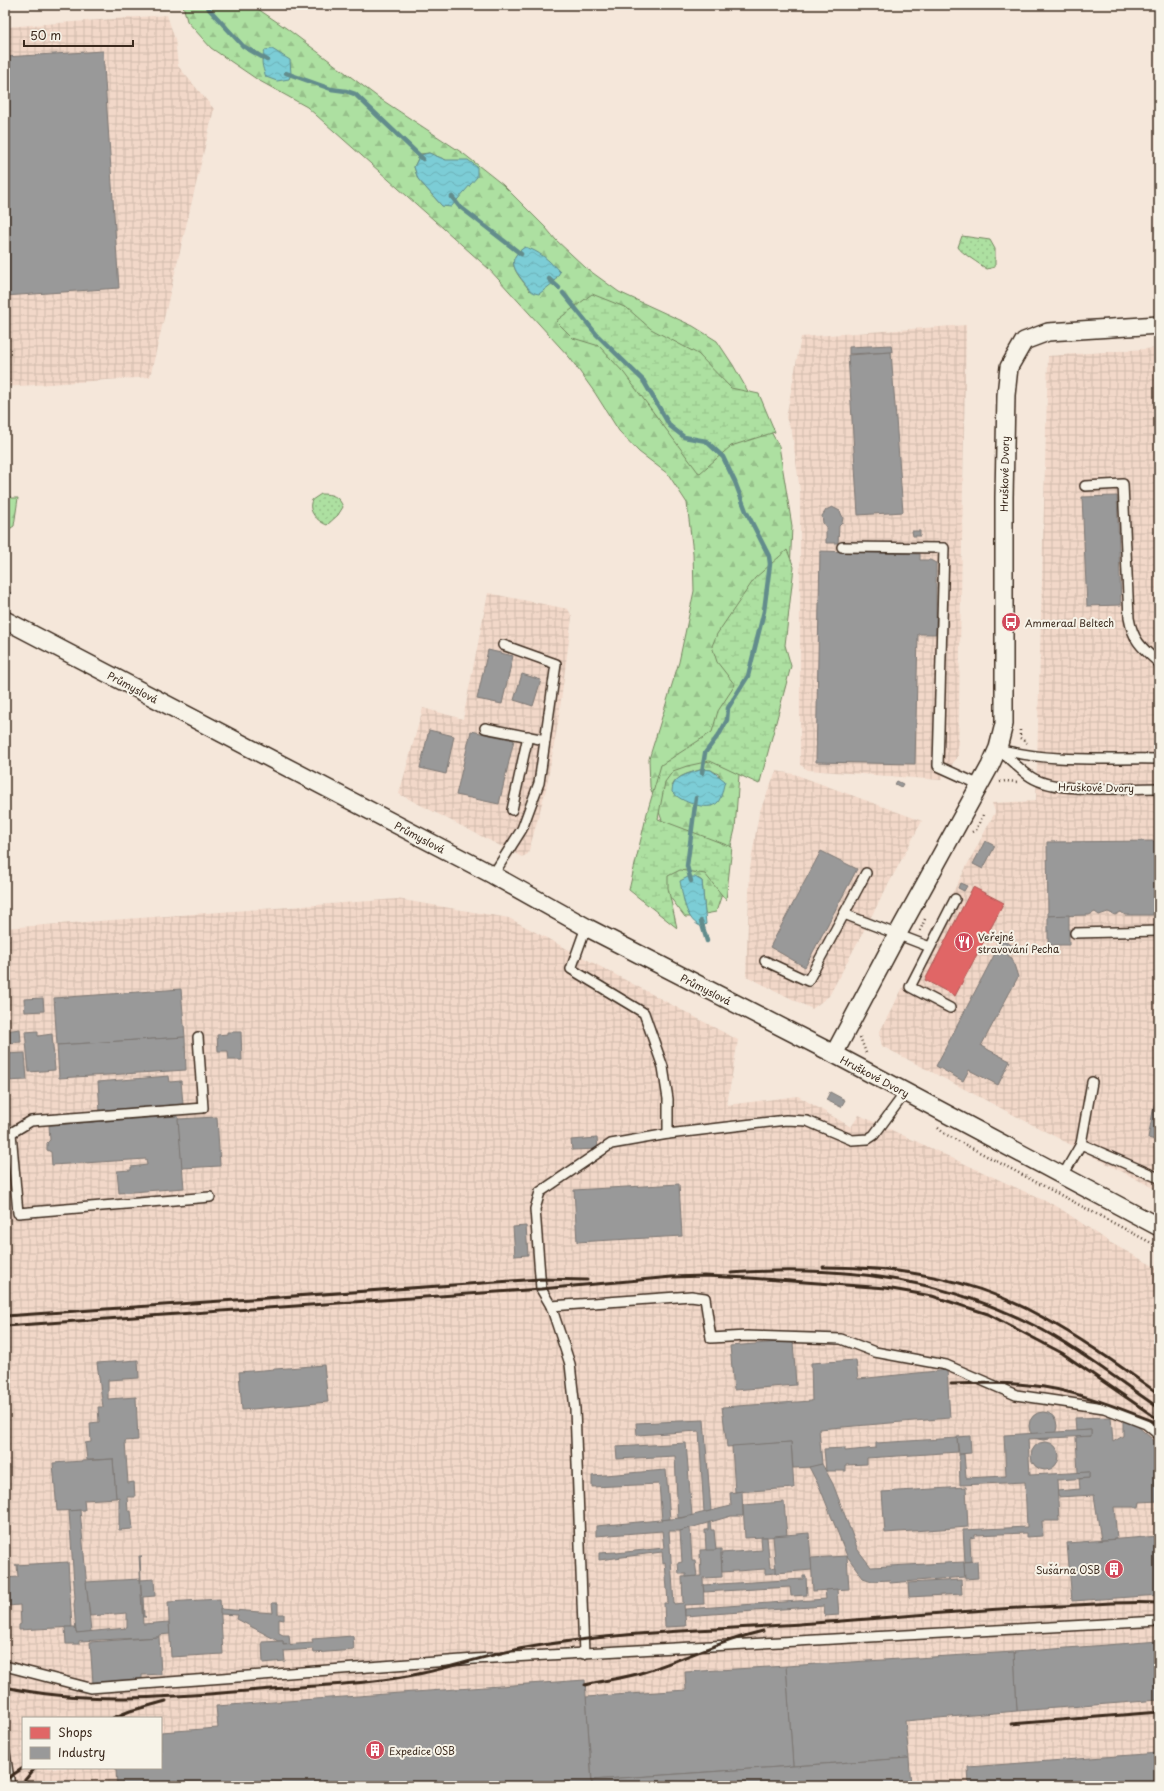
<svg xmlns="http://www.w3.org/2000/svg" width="1164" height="1791" viewBox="0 0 1164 1791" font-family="'Playpen Sans',sans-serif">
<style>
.industrial{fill:url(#industrial-grid);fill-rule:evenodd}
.grass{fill:url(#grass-dots);stroke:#748560}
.forest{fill:url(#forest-firs);stroke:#748560;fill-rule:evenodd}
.wetland{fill:url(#wetland-marsh);stroke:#748560}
.water{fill:url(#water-waves);stroke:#628c8c}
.shops{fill:#e06666;stroke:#ae5450}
.industry{fill:#999;stroke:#7d7874}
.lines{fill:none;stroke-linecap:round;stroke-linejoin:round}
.stream{stroke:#628c8c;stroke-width:4.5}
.lane-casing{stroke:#3b2a1e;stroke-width:12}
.street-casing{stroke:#3b2a1e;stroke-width:20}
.path{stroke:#3b2a1e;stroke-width:2.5;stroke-dasharray:1 3;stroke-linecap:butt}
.lane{stroke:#f7f3e8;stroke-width:9}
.street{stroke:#f7f3e8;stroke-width:17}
.rail{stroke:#3b2a1e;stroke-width:3}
.labels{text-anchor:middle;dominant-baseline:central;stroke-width:4;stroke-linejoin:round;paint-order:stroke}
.street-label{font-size:10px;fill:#3b2a1e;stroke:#f7f3e8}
.poi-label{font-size:10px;fill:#3b2a1e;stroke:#f7f3e8;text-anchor:start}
</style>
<defs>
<pattern id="industrial-grid" width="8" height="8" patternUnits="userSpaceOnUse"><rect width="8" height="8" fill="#f2d8c9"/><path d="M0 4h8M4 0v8" fill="none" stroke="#d0baac"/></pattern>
<pattern id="grass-dots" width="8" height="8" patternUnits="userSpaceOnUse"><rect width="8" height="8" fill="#ade0a1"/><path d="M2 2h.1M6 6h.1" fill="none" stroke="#96c08a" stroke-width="1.8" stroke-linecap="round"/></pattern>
<pattern id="forest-firs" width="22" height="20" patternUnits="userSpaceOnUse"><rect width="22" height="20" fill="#ade0a1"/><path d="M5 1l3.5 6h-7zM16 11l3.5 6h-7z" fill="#96c08a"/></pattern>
<pattern id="wetland-marsh" width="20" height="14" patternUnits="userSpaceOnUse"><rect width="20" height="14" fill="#ade0a1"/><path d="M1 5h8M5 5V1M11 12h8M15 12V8" fill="none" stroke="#96c08a"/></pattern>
<pattern id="water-waves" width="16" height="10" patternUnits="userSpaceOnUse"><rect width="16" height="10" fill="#7ccdd6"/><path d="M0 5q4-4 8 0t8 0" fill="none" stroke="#6cb0b7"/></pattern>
</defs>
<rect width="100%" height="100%" fill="#f5e7da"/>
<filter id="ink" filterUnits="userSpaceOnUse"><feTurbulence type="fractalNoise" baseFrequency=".025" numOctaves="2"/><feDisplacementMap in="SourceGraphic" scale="8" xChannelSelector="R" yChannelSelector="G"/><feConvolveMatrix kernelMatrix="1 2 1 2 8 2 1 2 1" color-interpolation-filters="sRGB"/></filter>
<g filter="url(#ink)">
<g class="industrial">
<path d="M167,15L175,39L178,66L214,109L150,377L5,387V27Z"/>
<path d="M966,325L958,756L941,780L808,770L800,765V491L792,433L786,418L801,337Z"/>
<path d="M1159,348V1191L882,1046L879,1033L995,812L992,803L1036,801L1048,356Z"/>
<path d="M488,593L568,609L572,617L558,723L546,789L528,854L522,857L399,794L423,708L463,719Z"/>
<path d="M776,771L794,774L922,821L829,996L812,1009L746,976L750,868L759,813Z"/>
<path d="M397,899L509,918L738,1040L727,1105L798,1096L851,1127L859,1115L1058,1207L1111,1243L1159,1269V1786H5V928ZM23,1718H161V1768H23Z"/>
</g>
<g class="grass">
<path d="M962,236L990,240L995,249V267L987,269C981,265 960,252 958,247Z"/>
<path d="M321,494C332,494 339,496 343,507L338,515L327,525C317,521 307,511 312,500Z"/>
</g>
<g class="forest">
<path d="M183,5H252L286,28L379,98L464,154L503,185L546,228L556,240L586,268L619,292L693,326L717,341L733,365L779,446L792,526L788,617L739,775L735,829L726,868L725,885L716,912L705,914L702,881L698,878L685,905L691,917H685L667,893L664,826L650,787L649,759L679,662L694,591L693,553L687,503L668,474L639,452L619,431L595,393L570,358L489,269L307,107L258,80L211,48L187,21ZM429,153L446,160L442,206L418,179L414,167L420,154ZM525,247L530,291C519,275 502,262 525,247ZM703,769L711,770L720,775L672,786C678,774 691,773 703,769Z"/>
<path d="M5,493L12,498H18L14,526L5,532Z"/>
</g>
<g class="wetland">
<path d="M592,294L627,308L651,329L698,354L731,388L759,394L775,432L731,446L700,473L698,472L624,373L599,346L573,338L556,321Z"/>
<path d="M787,550L794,567L785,645L791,666L760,782L759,784L710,761L687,766L673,771L665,782L658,819L732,847L726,900L705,874L680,870L668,876V888L677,928L629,890L647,813L661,765L712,732L718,711L735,685L717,662L712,646L717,634L755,578Z"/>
</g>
<g class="water">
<path d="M272,49L290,60L291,74L289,79L277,81L266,77C262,66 260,60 265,50Z"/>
<path d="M429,153L446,160H468L477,167V177L451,207L442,206L418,179L414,167L420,155Z"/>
<path d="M525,247C539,251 549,260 560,272L553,283L539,294C530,293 528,287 523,281C512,267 508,258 525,247Z"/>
<path d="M703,769L711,770L725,781C723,787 722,797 718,802C708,813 680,801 672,792C672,775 690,774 703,769Z"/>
<path d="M688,877H695L702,881L706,924L703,927C685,922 683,895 680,881Z"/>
</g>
<path class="shops" d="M973,887L1004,903L955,996L925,980Z"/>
<g class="industry">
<path d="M103,51L119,288L5,296V57Z"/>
<path d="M891,345L892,352L849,354V347Z"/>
<path d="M891,352L903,512L858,515L848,355Z"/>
<path d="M1117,496L1121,605L1087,606L1082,497Z"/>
<path d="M832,507L840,511L843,518L842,523L839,526L838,543H826V527L823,523L822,516L826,510Z"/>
<path d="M912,531H920V536H913Z"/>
<path d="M820,551L920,554V560H930L936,563V634H918L915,764L816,762Z"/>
<path d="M5,590L11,593L9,598L5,596Z"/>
<path d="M488,650L513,656L502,704L477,699Z"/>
<path d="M522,674L541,680L533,706L514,700Z"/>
<path d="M429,730L454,736L446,774L420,768Z"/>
<path d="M471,731L514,740L499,804L456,795Z"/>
<path d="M897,781L903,784L901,787L895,784Z"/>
<path d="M985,841L995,846L983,869L973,864Z"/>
<path d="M1159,841V915H1157V909H1153V915H1125L1121,912L1115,915L1108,912L1099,915L1095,912L1089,915L1048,916L1047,842Z"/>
<path d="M821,851L857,869L805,967L770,947Z"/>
<path d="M960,883L967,886L964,891L958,888Z"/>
<path d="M1069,915V945H1048V916Z"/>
<path d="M1002,940L1014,946L1008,956L1012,958L1018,977L981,1046L1010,1061L998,1085L969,1070L963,1081L936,1066Z"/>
<path d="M181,989L185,1037L57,1045L54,998Z"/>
<path d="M43,998L44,1011L25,1012L24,999Z"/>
<path d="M20,1029L21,1042L5,1043V1031Z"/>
<path d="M38,1031V1036L52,1034L55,1070L29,1072L25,1032Z"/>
<path d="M227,1032H241L242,1060H229L228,1051H218L217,1035L227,1034Z"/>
<path d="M185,1037L186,1070L59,1078L57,1045Z"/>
<path d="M25,1053L27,1080L5,1081V1054Z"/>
<path d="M169,1076L170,1082L181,1081L183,1104L100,1111L98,1082Z"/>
<path d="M1159,1079V1141L1148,1138Z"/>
<path d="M830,1092L845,1100L841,1107L826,1100Z"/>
<path d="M178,1116L184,1188L119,1193L117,1171L131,1170V1167L147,1165L146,1159L52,1165L51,1152L47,1150V1143L50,1140L49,1125Z"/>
<path d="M217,1117L220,1166L182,1168L178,1119Z"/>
<path d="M597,1138L598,1149L572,1150L571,1140Z"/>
<path d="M1159,1151V1167H1156Z"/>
<path d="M679,1184L682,1236L577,1242L574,1190Z"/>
<path d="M526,1226L528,1255L515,1256L513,1227Z"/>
<path d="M793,1341L796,1385L734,1390L730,1346Z"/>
<path d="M138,1360L139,1378L108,1380V1399L136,1397L138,1440L125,1441L128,1483L134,1482L135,1497H127L128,1511H131L133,1529L119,1530V1497L116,1498L113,1459L87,1460L85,1443L91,1442L90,1423L99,1422L98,1407H103L97,1363Z"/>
<path d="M856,1360L858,1379L947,1370L950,1418L819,1429L822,1464L812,1467L793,1468L791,1442L727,1447L722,1407L812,1401L811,1363Z"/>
<path d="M324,1365L328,1402L242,1410L239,1372Z"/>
<circle cx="1043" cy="1426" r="14"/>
<path d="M1111,1417L1113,1442L1123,1436V1418L1136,1425L1159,1445V1501L1140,1502L1139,1507H1114L1117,1539L1101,1540L1094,1495L1058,1497L1057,1491L1080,1489L1079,1479L1089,1478V1472L1078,1473L1076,1437L1091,1436V1430L1076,1431L1075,1418Z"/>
<path d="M704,1420L711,1511L704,1512L699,1431L637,1435L636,1423Z"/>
<path d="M1091,1430V1436L1028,1439L1030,1475L1089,1472V1478L1057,1480L1059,1521H1042L1043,1536L1026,1537V1533L975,1535V1537L970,1538L971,1561L965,1562L963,1530L1027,1527L1025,1482L960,1485L959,1454H964L966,1478L1006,1476L1004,1435Z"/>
<path d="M970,1436L971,1453L959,1454L957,1437Z"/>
<path d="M957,1438L958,1452L867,1458V1464L846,1465V1471H826L824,1449L845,1448V1451L866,1449L876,1448V1443Z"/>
<circle cx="1045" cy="1456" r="14"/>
<path d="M791,1442L794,1488L735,1492L732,1446Z"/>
<path d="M686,1443L692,1516L678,1518L675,1456L617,1459L616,1447Z"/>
<path d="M113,1459L116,1498L84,1500L85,1510L57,1511L53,1463Z"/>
<path d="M822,1464L833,1484L858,1550L871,1567L964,1562L965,1577L890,1583V1580L872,1581L863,1578L847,1556L820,1488L809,1467Z"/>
<path d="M666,1470L670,1519L662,1520L659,1484L592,1487V1476Z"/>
<path d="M966,1487L968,1527L885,1533L882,1492Z"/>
<path d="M742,1491L743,1516H731L680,1531H669L674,1604L683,1603L682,1577L701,1576L700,1550L721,1549L722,1577L703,1578L704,1604L684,1605L686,1626L665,1627L664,1603H668L665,1562L663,1563L662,1552L599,1560V1553L616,1552V1553L664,1548L662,1531L596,1536V1526L681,1518L731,1506L730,1493Z"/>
<path d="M784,1502L787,1536L745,1538L743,1505Z"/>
<path d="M80,1510L91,1632L76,1633L74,1605L75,1598L69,1511Z"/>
<path d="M710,1522L711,1530H714L716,1550H706L705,1530H708V1523Z"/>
<path d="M690,1528L692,1561H695L697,1576L686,1577V1574H679L678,1563L682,1562L680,1531Z"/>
<path d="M809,1533L812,1570L776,1573L773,1536Z"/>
<path d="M1159,1536V1595L1072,1601L1067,1543Z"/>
<path d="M761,1537H767L770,1568L776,1567V1573L765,1574V1569L722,1572L721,1553L762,1550Z"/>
<path d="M139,1556H142L140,1557L141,1580L154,1579L155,1596L143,1597L144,1616L146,1617H143Z"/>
<path d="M847,1556L849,1589L813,1591L811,1558Z"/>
<path d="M977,1561L978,1578L965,1579L964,1562Z"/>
<path d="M68,1562L72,1627L19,1630V1625L21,1624L20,1605L7,1606L5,1578L18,1577L17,1565H15Z"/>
<path d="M803,1576H806L807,1595L791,1596L790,1587L704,1592L703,1585L803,1579Z"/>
<path d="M140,1579L143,1624L169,1622L170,1634L159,1635V1637L79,1641V1644H66L65,1627H75L76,1633L127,1628V1613L90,1616L86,1582Z"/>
<path d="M961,1580L962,1594L909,1597L908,1583Z"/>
<path d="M837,1589L839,1615L825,1616L824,1606L685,1616V1609L826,1599L825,1590Z"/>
<path d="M220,1599L223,1654L171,1657L168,1602Z"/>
<path d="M272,1603H278V1614H284V1620L279,1619V1633L283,1635H289L290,1644L283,1645V1641H278L237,1619L238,1615L220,1614V1609L273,1613Z"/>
<path d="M353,1636L354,1650L314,1653L313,1649L284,1651L285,1661L263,1663L262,1642L283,1641V1645L313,1643L312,1639Z"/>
<path d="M159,1637L161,1674L142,1675V1679L93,1683L90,1642Z"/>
<path d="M1159,1641V1700L1017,1711L1014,1652Z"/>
<path d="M1014,1652L1017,1711L905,1721L909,1758L793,1766L786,1666Z"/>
<path d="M786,1666L793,1766L592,1780L586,1697L686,1690L685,1672Z"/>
<path d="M585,1680L592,1786H117L116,1768H161V1732L218,1728L216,1706Z"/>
<path d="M1159,1753V1786H969L968,1767Z"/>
<path d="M909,1758L911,1786H592V1780Z"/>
</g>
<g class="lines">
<g class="stream">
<path d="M207,5L209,9L243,46L267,60"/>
<path d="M286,73L331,89L346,91L355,94L423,159"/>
<path d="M452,197L459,206L521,254"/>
<path d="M549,279L559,288"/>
<path d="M563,293L597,335L643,380L670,426L684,437L706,441L723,457L735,482L746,511L769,556L770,564L764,611L748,676L728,708L727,720L720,733L705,753L702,773"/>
<path d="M691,881L687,866L696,798"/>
<path d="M701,921L707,941"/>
</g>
<defs>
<g id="lane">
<path d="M1085,486L1123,484L1129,618C1133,641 1142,648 1159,663"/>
<path d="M842,547L944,548L938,766L980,785"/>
<path d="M485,728L545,740"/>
<path d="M998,748C1008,758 1019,769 1031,777C1057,794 1126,788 1159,788"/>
<path d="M999,749C1051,763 1106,758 1159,759"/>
<path d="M512,810L528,736"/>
<path d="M493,875L522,829L539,783L556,664L503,645"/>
<path d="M844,914L930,947"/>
<path d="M586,927L571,969L644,1013L663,1067L668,1099V1134"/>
<path d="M1075,933L1159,931"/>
<path d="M765,961L808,981L866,873"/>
<path d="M950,1008L910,987L955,899"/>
<path d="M6,1133H11L31,1121L203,1108L198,1037"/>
<path d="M11,1133L18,1213L210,1197"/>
<path d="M1081,1144L1092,1082"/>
<path d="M1062,1177L1081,1144L1159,1178"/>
<path d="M551,1306L691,1296L705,1298L711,1338L747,1336L841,1339L875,1352L946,1365L1016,1395L1104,1408L1146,1424L1159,1435"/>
<path d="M584,1654L575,1409L570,1364L551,1306L541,1289L535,1209L540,1192L611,1144L668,1134L786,1120L807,1121L852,1140L868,1139L874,1135L905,1093"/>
<path d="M5,1666L90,1688L475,1659L1159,1621"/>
<path d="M5,1753L10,1786"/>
</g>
<g id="street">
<path d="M5,620L493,875L586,927L834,1054L1159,1227"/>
<path d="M834,1054L897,935L990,766L998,748L1004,724V497L1006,395L1009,367L1024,341L1048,332L1159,325"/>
</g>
</defs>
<use href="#lane" class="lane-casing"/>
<use href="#street" class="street-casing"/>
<g class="path">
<path d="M1020,730V738L1027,743"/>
<path d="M1000,782L1006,781L1018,782"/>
<path d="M972,832L976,830L984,813"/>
<path d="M920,931L925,919"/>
<path d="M860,1037L866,1053"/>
<path d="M938,1128L945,1134L1159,1247"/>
</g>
<use href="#lane" class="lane"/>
<use href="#street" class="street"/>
<g class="rail">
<path d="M823,1267C901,1267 973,1278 1042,1317C1083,1339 1121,1367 1159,1394"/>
<path d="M731,1273C834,1265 940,1277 1033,1325C1075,1346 1119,1381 1159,1408"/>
<path d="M5,1316L540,1279L587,1280"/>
<path d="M5,1326L541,1289L672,1277L704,1276L749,1278L886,1288L932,1296L988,1314L1062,1353L1159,1420"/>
<path d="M951,1384C976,1383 1002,1382 1028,1385C1072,1389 1114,1406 1155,1422"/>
<path d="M585,1685C605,1680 627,1678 647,1671C686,1658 723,1640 763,1631"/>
<path d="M5,1687C93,1706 183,1696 272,1689C322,1685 374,1684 423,1673C457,1666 490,1654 525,1648C624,1630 727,1630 827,1622C905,1616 982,1609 1060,1606C1093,1604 1126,1601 1159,1603"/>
<path d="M113,1718L130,1711L166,1701"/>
<path d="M1011,1724L1159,1712"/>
<path d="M5,1780L23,1768"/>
<path d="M20,1786L35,1768"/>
</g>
</g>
</g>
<defs>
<symbol id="bus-disc" viewBox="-11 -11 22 22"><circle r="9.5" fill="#d1495b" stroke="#f7f3e8"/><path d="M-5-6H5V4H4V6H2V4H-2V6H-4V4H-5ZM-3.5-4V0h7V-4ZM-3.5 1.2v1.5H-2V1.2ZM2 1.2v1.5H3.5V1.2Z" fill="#fff"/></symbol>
<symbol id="restaurant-disc" viewBox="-11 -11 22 22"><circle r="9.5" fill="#d1495b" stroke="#f7f3e8"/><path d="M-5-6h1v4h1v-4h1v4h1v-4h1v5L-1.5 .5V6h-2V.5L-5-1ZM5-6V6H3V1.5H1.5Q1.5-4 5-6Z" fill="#fff"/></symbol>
<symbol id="building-disc" viewBox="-11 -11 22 22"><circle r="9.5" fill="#d1495b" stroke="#f7f3e8"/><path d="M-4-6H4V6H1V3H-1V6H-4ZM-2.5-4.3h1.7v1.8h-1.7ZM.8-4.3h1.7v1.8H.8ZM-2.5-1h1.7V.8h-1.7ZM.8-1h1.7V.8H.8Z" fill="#fff"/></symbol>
</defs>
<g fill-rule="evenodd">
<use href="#bus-disc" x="1000" y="611" width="22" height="22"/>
<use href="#restaurant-disc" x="953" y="931" width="22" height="22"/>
<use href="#building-disc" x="1103" y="1558" width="22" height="22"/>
<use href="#building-disc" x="364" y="1739" width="22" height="22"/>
</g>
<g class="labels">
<g class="street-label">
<text transform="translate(1004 474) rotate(-89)">Hruškové Dvory</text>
<text transform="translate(133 687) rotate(28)">Průmyslová</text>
<text transform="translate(1096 787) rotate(1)">Hruškové Dvory</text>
<text transform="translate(420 837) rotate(28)">Průmyslová</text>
<text transform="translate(706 989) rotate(27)">Průmyslová</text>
<text transform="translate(875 1076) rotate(28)">Hruškové Dvory</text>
</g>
<g class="poi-label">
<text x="1025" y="622">Ammeraal Beltech</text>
<text x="978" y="936">Veřejné<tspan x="978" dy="12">stravování Pecha</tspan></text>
<text x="1100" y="1569" text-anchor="end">Sušárna OSB</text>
<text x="389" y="1750">Expedice OSB</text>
</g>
</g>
<rect width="1164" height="1791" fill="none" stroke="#f7f3e8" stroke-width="20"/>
<rect x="10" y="10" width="1144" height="1771" fill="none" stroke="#3b2a1e" stroke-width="1.5" filter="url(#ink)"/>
<rect x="22" y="1717" width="140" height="52" fill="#f7f3e8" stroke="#aca397"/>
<rect x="30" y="1727" width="20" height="12" fill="#e06666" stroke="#aca397"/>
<text x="58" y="1737" font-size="12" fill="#3b2a1e">Shops</text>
<rect x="30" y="1747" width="20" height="12" fill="#999999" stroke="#aca397"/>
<text x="58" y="1757" font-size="12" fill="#3b2a1e">Industry</text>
<path d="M24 40v6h109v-6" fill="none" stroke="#3b2a1e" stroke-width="2"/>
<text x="30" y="40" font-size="12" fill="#3b2a1e" stroke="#f7f3e8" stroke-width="3" paint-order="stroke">50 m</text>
</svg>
